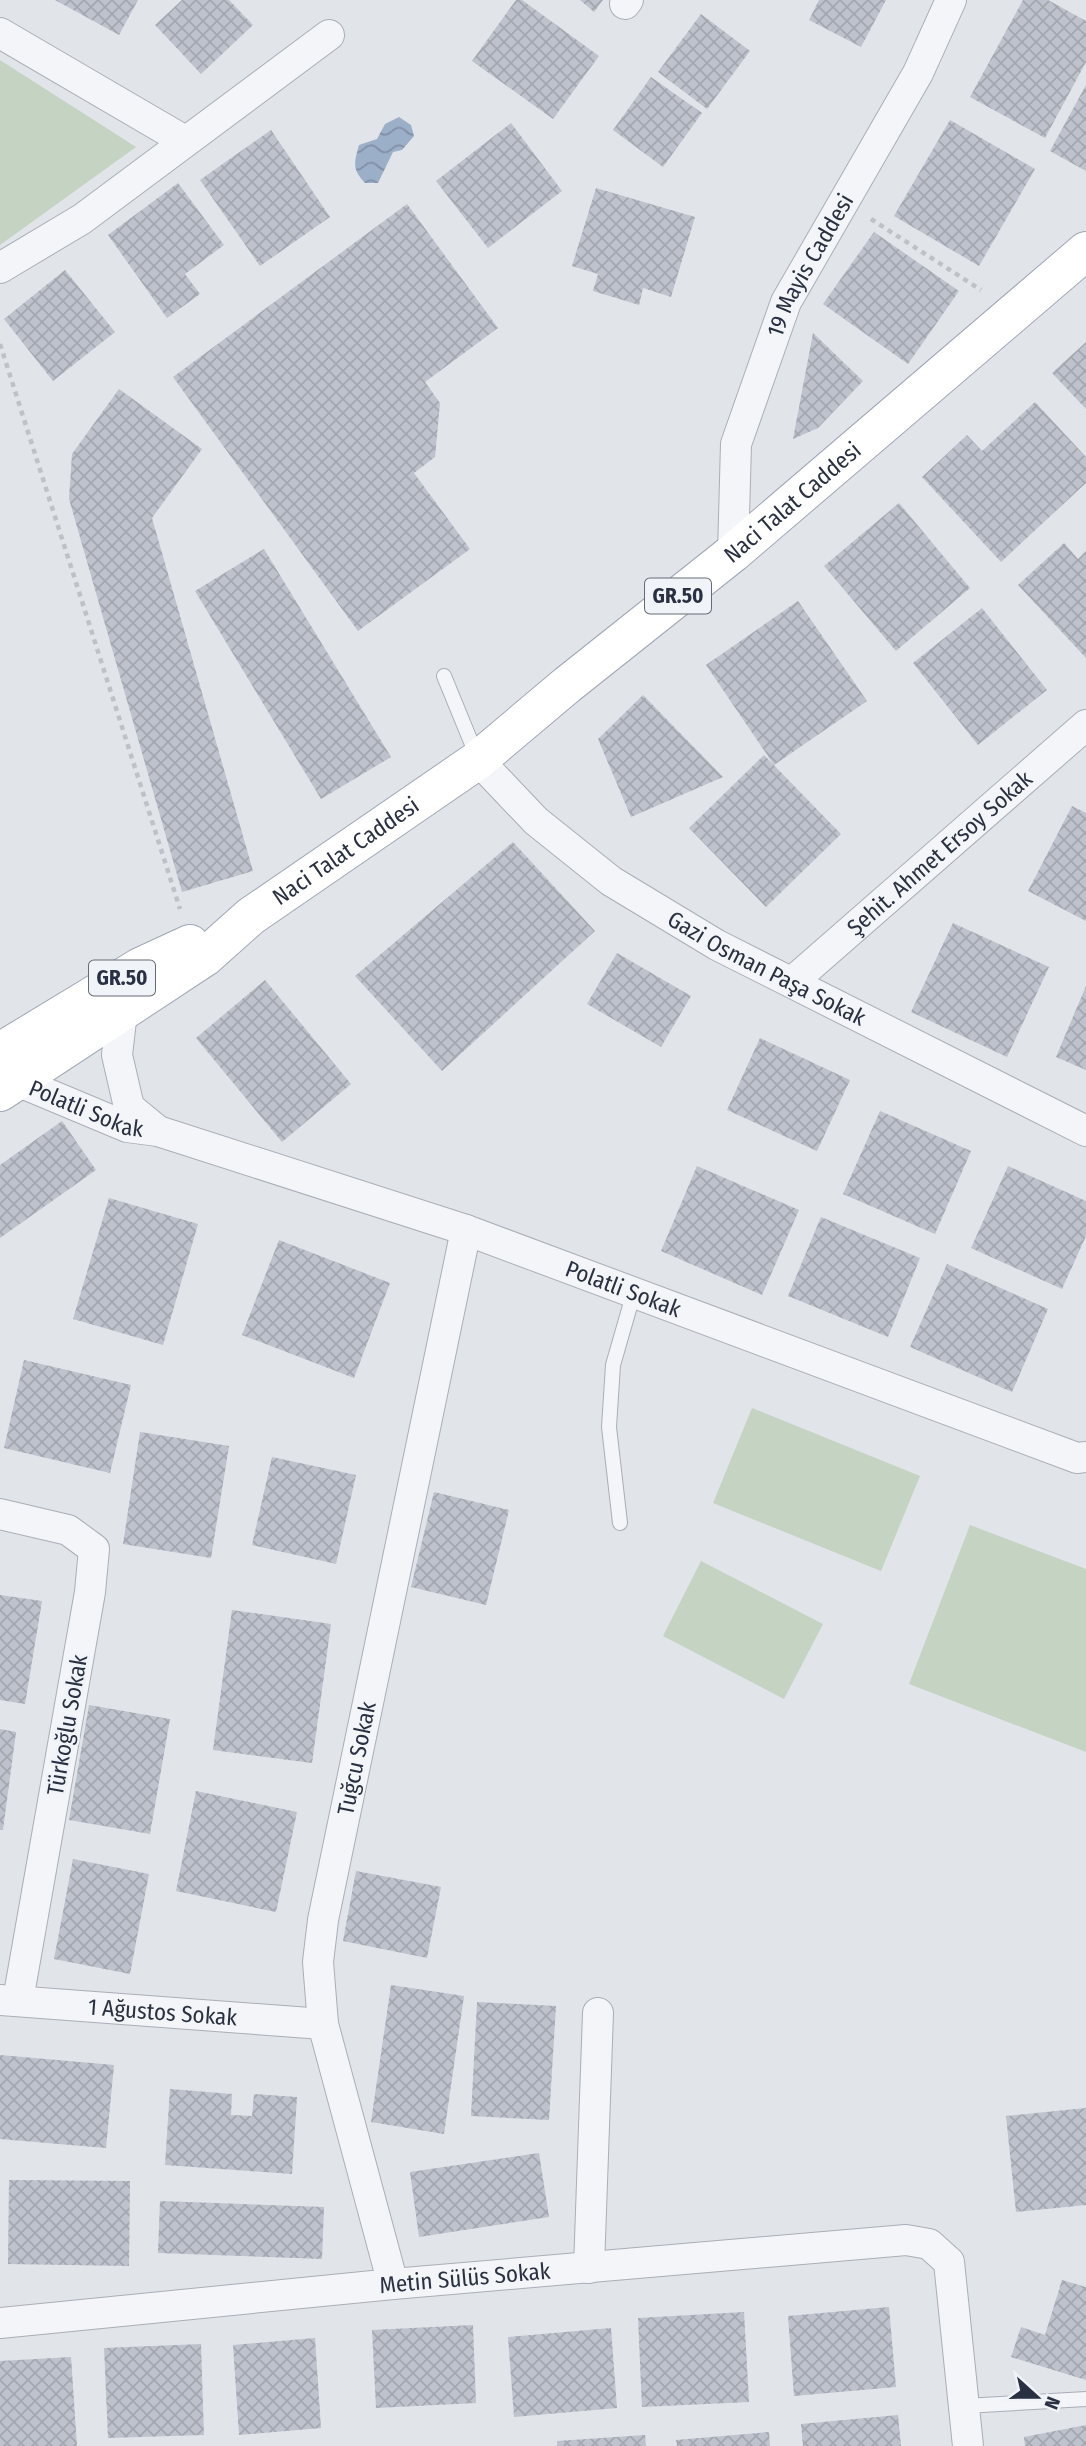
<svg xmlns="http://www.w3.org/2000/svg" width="1086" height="2446" font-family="'Fira Sans Condensed',sans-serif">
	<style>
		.green { fill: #c5d3c2 }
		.water { fill: url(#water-waves) }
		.building { fill: url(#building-cross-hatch) }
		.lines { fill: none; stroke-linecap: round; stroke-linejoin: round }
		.lane-casing { stroke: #aaaeb7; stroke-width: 16 }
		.street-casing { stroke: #aaaeb7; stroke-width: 32 }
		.primary-casing { stroke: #a0a7b5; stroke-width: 40 }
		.path { stroke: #bec2c8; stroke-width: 4.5; stroke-dasharray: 5 5; stroke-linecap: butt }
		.lane { stroke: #f3f5f8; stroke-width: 14 }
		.street { stroke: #f3f5f8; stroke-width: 30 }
		.primary { stroke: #fff; stroke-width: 38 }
		.labels { text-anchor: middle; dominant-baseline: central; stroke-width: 5; stroke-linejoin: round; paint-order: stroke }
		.shield { fill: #f0f3f7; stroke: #656a78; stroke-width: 2 }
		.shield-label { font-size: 21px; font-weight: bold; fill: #293041 }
		.street-label { font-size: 23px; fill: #293041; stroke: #f0f3f7 }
	</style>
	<defs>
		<pattern id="water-waves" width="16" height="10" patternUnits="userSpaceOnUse" patternTransform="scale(1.75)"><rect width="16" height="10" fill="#9cafc9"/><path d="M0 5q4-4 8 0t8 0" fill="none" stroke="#7f8fa5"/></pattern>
		<pattern id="building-cross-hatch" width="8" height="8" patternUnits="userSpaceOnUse" patternTransform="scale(1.75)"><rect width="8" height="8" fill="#bec2cc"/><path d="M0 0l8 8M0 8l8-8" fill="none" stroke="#a3a7b0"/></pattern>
	</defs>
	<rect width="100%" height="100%" fill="#e1e4e9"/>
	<g class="green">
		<path d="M0,60l136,87 -136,98z"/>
		<path d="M752,1408l168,68 -39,95 -168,-68z"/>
		<path d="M970,1525l116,44v183l-177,-68z"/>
		<path d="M701,1561l122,63 -39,75 -121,-63z"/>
	</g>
	<path class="water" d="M399,117l12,8 3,11 -12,14 -9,2 -15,31h-13c-13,-14 -11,-20 -6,-38l18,-6 8,-15z"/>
	<g class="building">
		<path d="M55,0h83l-19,35z"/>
		<path d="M182,0h47l24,25 -52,49 -46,-49z"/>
		<path d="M516,0h6l77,56 -46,63 -81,-58z"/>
		<path d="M580,0h23l-9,12z"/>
		<path d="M819,0h67l-25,47 -52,-27z"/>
		<path d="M1023,0h25l38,21v41l-41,76 -75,-41z"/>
		<path d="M701,14l49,37 -43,58 -49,-37z"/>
		<path d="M651,77l51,36 -39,54 -50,-37z"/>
		<path d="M1086,85v86l-36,-20z"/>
		<path d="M950,120l85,49 -56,97 -85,-50z"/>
		<path d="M511,123l51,68 -74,57 -52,-67z"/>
		<path d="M271,130l59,87 -70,49 -60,-86z"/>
		<path d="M178,183l46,62 -39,29 15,20 -33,24 -59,-83z"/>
		<path d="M596,188l99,29 -24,80 -28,-9 -4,17 -46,-14 5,-17 -26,-8z"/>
		<path d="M407,204l91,124 -73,54 15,21 -5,54 -21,16 56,76 -112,82 -185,-254z"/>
		<path d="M874,232l85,59 -51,73 -85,-60z"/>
		<path d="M65,270l50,62 -62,49 -49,-62z"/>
		<path d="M813,333l50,48 -45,47 -25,11z"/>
		<path d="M1086,342v67l-34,-36z"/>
		<path d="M119,389l83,60 -50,69 101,353 -71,21 -113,-393 3,-45z"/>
		<path d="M1035,402l51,55v26l-85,79 -79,-85 45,-42 15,16z"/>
		<path d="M899,503l71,85 -74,63 -72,-85z"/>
		<path d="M1064,543l14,16 8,-8v107l-68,-73z"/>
		<path d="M264,549l127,208 -70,42 -126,-208z"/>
		<path d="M798,601l69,100 -93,64 -68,-100z"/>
		<path d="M982,608l65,82 -69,55 -65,-82z"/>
		<path d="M643,695l80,82 -92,40 -33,-78z"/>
		<path d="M764,755l77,79 -75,73 -77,-79z"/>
		<path d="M1072,806l14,7v108l-58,-30z"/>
		<path d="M513,842l82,89 -153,140 -87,-95z"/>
		<path d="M953,923l96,44 -42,90 -96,-45z"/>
		<path d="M617,953l74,43 -30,51 -74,-43z"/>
		<path d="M265,980l86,104 -69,58 -86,-104z"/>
		<path d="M1086,986v84l-30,-13z"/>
		<path d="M760,1038l90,42 -33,71 -90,-41z"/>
		<path d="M880,1111l91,40 -36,83 -92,-40z"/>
		<path d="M62,1121l34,49 -96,68v-73z"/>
		<path d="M697,1166l102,44 -37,85 -101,-44z"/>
		<path d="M1008,1166l78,35v35l-24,53 -91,-41z"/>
		<path d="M109,1198l89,26 -35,121 -90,-26z"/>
		<path d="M821,1217l99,41 -32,79 -100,-41z"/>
		<path d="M279,1240l111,43 -36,95 -112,-43z"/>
		<path d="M947,1264l101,45 -36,83 -102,-45z"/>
		<path d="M24,1360l107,25 -21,88 -106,-25z"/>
		<path d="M140,1432l89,14 -18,112 -88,-14z"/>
		<path d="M272,1457l84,18 -20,89 -84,-19z"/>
		<path d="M434,1492l75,18 -23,95 -75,-18z"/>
		<path d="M0,1595l42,6 -17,103 -25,-4z"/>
		<path d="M232,1610l99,14 -19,139 -99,-13z"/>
		<path d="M89,1705l81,14 -20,115 -81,-14z"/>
		<path d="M0,1729l16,3 -13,98h-3z"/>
		<path d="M196,1791l101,21 -21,100 -100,-21z"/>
		<path d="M73,1859l76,15 -19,100 -76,-15z"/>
		<path d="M356,1871l85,16 -14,71 -84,-17z"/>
		<path d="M391,1985l73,11 -20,138 -73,-12z"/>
		<path d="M477,2002l79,4 -7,114 -78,-4z"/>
		<path d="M0,2055l114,10 -8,83 -106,-9z"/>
		<path d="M170,2089l62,5 -1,21 21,1 2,-22 43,3 -5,77 -127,-9z"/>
		<path d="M1086,2108v97l-70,7 -10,-96z"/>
		<path d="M539,2153l10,64 -130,20 -9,-65z"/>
		<path d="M9,2180l121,1 -1,85 -121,-2z"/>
		<path d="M160,2201l164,6 -2,52 -164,-6z"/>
		<path d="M1062,2280l24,7v93l-75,-23 10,-30 24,8z"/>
		<path d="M889,2307l7,80 -102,9 -6,-80z"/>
		<path d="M744,2312l5,90 -107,5 -4,-89z"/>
		<path d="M473,2325l3,78 -100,5 -4,-78z"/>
		<path d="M611,2328l6,80 -103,9 -6,-80z"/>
		<path d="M315,2338l6,90 -82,7 -6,-90z"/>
		<path d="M201,2344l3,91 -96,3 -4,-90z"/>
		<path d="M71,2357l6,89h-77v-85z"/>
		<path d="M898,2415l3,31h-98l-2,-22z"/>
		<path d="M1086,2425v21h-61l-1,-9z"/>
		<path d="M769,2432l1,14h-93l-1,-6z"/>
		<path d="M645,2435l1,11h-89v-5z"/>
	</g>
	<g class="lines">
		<defs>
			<g id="lane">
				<path d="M444,676l34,83"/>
				<path d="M620,1523l-11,-96 4,-62 21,-73"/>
				<path d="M964,2406l122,-7"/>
			</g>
			<g id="street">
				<path d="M625,4l3,-4"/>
				<path d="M0,33l185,108"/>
				<path d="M0,268l82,-49 247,-184"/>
				<path id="s1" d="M733,553l3,-109 50,-142 132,-229 33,-73"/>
				<path id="s2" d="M478,760l58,61 75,60 106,64 369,186"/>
				<path id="s3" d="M792,982l294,-257"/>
				<path d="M122,1012l-5,43 12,52 29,24"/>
				<path id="s4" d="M17,1081l110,46 31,4 308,99 611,228 9,-1"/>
				<path d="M0,1514l68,16 26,19 -4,43 -72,408"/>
				<path id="s5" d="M0,2000l323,24"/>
				<path d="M589,2268l9,-255"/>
				<path id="s6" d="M393,2284l-70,-260 -5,-62 5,-42 143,-690"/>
				<path id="s7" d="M0,2323l393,-39 513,-44 23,4 20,18 19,184"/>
			</g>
			<g id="primary">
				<path d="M0,1052l140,-85 50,-23"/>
				<path id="s8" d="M0,1092l205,-135 46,-41 227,-156 89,-75 166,-132 353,-302"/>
			</g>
		</defs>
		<use href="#lane" class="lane-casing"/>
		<use href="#street" class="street-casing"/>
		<use href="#primary" class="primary-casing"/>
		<g class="path">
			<path d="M871,219l110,71"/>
			<path d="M0,344l180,565"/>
		</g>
		<use href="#lane" class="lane"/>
		<use href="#street" class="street"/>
		<use href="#primary" class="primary"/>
	</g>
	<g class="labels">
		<g class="shield">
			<rect x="645" y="578.5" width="66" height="35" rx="5"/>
			<rect x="89" y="960.5" width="66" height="35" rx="5"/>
		</g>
		<g class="shield-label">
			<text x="678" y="596">GR.50</text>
			<text x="122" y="978">GR.50</text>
		</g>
		<g class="street-label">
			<text stroke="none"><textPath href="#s1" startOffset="303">19 Mayis Caddesi</textPath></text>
			<text stroke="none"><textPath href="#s8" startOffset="989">Naci Talat Caddesi</textPath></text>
			<text stroke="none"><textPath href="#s8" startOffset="422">Naci Talat Caddesi</textPath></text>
			<text stroke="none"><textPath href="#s3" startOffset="196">Şehit. Ahmet Ersoy Sokak</textPath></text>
			<text stroke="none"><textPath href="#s2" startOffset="359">Gazi Osman Paşa Sokak</textPath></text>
			<text stroke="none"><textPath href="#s4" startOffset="75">Polatli Sokak</textPath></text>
			<text stroke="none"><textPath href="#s4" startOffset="642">Polatli Sokak</textPath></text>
			<text transform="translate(67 1725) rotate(-80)">Türkoğlu Sokak</text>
			<text stroke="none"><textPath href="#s6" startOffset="539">Tuğcu Sokak</textPath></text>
			<text stroke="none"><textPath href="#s5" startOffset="163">1 Ağustos Sokak</textPath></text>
			<text stroke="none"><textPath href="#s7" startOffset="467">Metin Sülüs Sokak</textPath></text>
		</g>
	</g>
	<g transform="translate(1037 2397) rotate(111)" stroke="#f0f3f7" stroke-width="5" paint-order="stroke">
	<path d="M0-5L12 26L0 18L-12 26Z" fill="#293041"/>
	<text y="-10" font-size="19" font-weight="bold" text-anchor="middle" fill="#293041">N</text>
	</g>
</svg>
